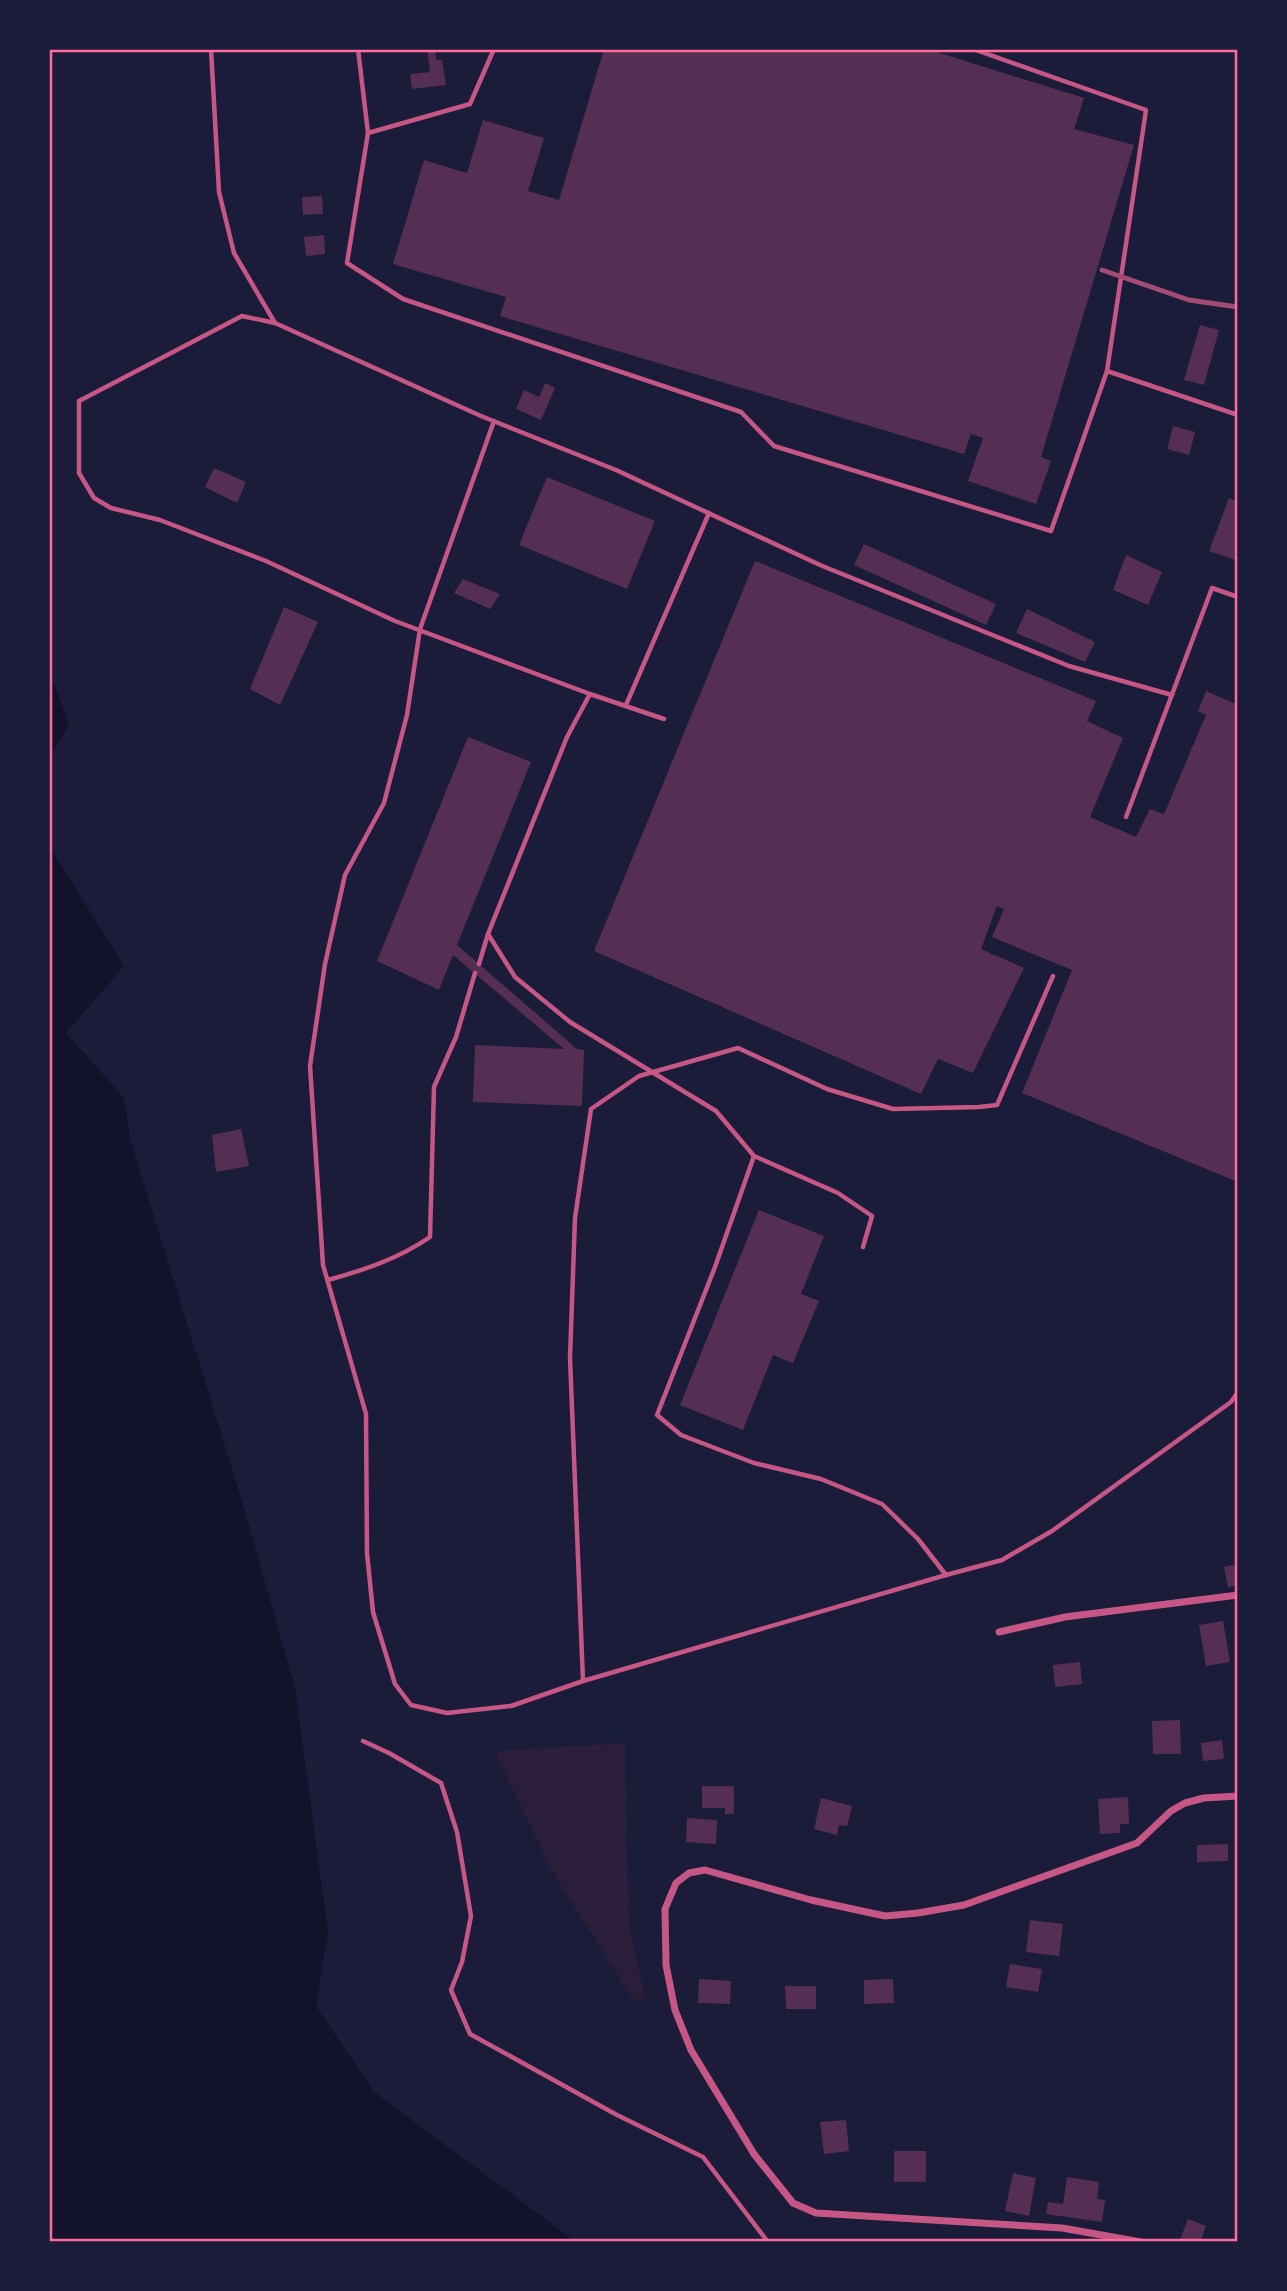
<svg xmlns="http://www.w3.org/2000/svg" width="1287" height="2291" font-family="'Open Sans',sans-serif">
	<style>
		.green { fill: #2a1e3b }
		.water { fill: #12122b }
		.building { fill: #542f53 }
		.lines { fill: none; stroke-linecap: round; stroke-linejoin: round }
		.service { stroke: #c65784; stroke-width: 4.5 }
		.minor { stroke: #c65784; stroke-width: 7 }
		.rail { stroke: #a44b75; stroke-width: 5 }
		.neatline { fill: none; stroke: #ff6b9d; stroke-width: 2.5 }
	</style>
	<rect width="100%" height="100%" fill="#1b1b3a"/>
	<path class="green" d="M625,1743l4,183 16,71 -11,4 -83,-131 -56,-119z"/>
	<g class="water">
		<path d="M49,670l20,54 -20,34z"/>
		<path d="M49,846l75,120 -58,67 58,65 6,41 114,369 51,181 33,243 -12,74 58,86 202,150h-527z"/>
	</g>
	<g class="building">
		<path d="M427,49h8l1,11h6l4,25 -34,4 -2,-15 20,-2z"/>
		<path d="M604,49h323l157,49 -10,31 60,16 -93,312 10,4 -15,43 -68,-23 15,-43 -12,-4 -7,20 -464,-138 6,-19 -113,-33 31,-104 43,13 16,-53 61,18 -16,53 31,9z"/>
		<path d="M322,196l1,18 -20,1 -1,-18z"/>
		<path d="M324,235l1,19 -19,2 -2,-19z"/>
		<path d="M1200,325l19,5 -15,55 -20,-5z"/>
		<path d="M545,383l10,5 -14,32 -25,-11 8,-19 15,7z"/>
		<path d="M1173,426l22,6 -6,23 -22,-6z"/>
		<path d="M214,468l32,14 -9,21 -32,-16z"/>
		<path d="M547,477l108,44 -28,68 -108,-44z"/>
		<path d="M1229,498l9,4v59l-29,-10z"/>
		<path d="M864,544l132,60 -10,21 -132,-60z"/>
		<path d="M1126,555l36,17 -14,33 -35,-15z"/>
		<path d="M755,561l341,140 -9,20 36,17 -33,79 46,20 14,-28 14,5 42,-99 -8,-4 8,-20 32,14v477l-216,-89 50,-123 -80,-33 12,-28 -7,-3 -16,43 43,19 -51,105 -35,-14 -17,35 -327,-143z"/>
		<path d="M463,579l37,15 -10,15 -36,-16z"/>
		<path d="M284,607l34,15 -38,83 -30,-16z"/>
		<path d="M1027,609l68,33 -10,20 -69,-29z"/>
		<path d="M468,737l63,25 -74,183 120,104 7,1 -2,56 -109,-4 2,-57 89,4 -111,-94 -14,35 -62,-29z"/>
		<path d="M241,1129l8,37 -33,6 -4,-37z"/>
		<path d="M759,1210l65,26 -23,58 18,7 -26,62 -20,-8 -30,75 -63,-25z"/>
		<path d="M1238,1564v21l-10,2 -4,-20z"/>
		<path d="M1223,1621l7,41 -24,4 -7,-41z"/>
		<path d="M1080,1662l2,22 -27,3 -2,-22z"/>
		<path d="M1180,1720l1,34h-28l-1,-33z"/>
		<path d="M1222,1740l2,19 -21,2 -2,-18z"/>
		<path d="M702,1786h32v28h-9v-6h-23z"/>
		<path d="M1128,1797l1,27h-9v9l-20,1 -2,-35z"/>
		<path d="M821,1798l31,8 -5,20 -8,-1 -2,10 -23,-6z"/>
		<path d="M687,1818l30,2 -1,24 -30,-2z"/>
		<path d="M1228,1844v17l-31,1v-17z"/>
		<path d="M1030,1920l33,4 -4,32 -33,-4z"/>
		<path d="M1010,1964l32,5 -4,23 -32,-5z"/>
		<path d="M699,1979l32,2 -1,23 -32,-1z"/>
		<path d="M893,1979l1,24 -30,1v-24z"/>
		<path d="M785,1986h31v23h-30z"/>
		<path d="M846,2120l3,31 -25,3 -4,-32z"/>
		<rect x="894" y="2151" width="32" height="31"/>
		<path d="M1013,2173l23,5 -7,38 -24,-5z"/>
		<path d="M1067,2177l32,5 -2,17 8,1 -3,22 -56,-8 2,-12 15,2z"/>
		<path d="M1188,2219l18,7 -6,16h-21z"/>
	</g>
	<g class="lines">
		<g class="service">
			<path d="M211,49l8,143 15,61 41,70"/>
			<path d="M358,49l10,84 -21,130 56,36 338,113 33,34 277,85 56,-160"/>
			<path d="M973,49l173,61 -39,261 131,44"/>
			<path d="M368,133l102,-29 24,-55"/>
			<path d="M494,421l-74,208 -13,86 -23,88 -39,72 -20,89 -15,102 13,199 43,149 1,139 6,59 22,72 16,21 36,8 64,-7 72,-25 363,-106 56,-15 50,-29 179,-129 7,-10"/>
			<path d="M626,705l83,-192"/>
			<path d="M664,719l-74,-25 -195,-73 -129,-60 -106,-41 -49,-12 -17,-10 -15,-25v-72l163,-85 33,7 206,93 135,54 204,95 249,101 103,29"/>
			<path d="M1126,817l86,-229 26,9"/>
			<path d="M488,934l27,43 55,45 146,89 38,45 84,37 34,23 -9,31"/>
			<path d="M479,964l9,-30 79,-197 23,-43"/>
			<path d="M754,1156l-39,111 -58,148 24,20 73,28 67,16 61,25 36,35 28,36"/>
			<path d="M328,1280c36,-10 70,-21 102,-43l4,-150 22,-50 19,-64"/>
			<path d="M583,1681l-13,-323 5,-140 16,-109 48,-33 99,-28 89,41 66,20 86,-2 18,-2 56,-129"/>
			<path d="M363,1741l26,12 52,30 16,49 14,84 -9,46 -11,28 19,44 147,81 86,42 65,85"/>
		</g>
		<g class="minor">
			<path d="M999,1632l66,-15 173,-22"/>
			<path d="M1141,2242l-79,-14 -246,-15 -23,-10 -39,-49 -63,-104 -16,-40 -9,-45 -1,-56 11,-26 13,-10 16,-3 106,30 74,16 33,-3 46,-8 173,-62 34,-32 14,-8 19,-5 34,-2"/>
		</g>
		<path class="rail" d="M1102,270l87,30 49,7"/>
	</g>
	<rect width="1287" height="2291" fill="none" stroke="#1b1b3a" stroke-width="102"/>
	<rect x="51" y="51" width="1185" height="2189" class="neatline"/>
</svg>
